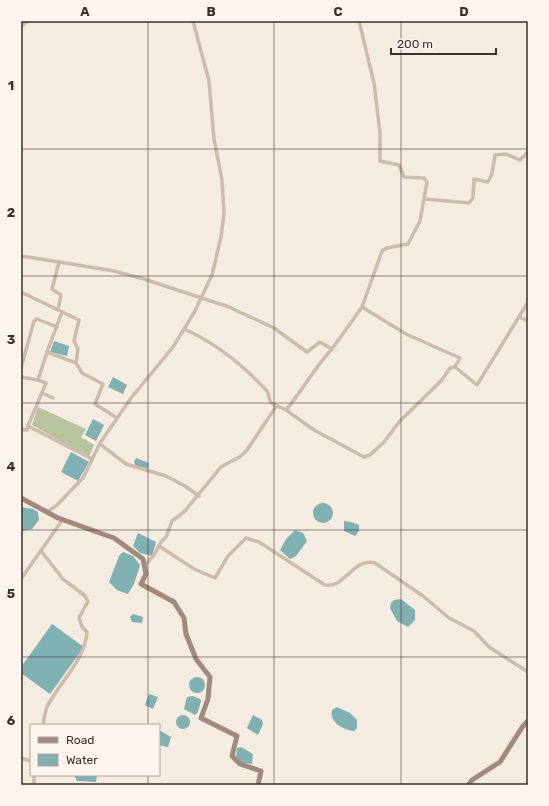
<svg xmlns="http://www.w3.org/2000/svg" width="549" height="806" font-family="Rubik,sans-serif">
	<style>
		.green { fill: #b8c4a0 }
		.water { fill: #7fb0b2 }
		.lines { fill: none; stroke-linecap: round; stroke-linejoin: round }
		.street { stroke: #cdbbac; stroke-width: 3.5 }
		.secondary { stroke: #a18a7d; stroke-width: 5 }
		.grid { fill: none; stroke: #3b302b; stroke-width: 1; stroke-opacity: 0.55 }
		.neatline { fill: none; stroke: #3b302b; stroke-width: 1.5 }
		.grid-label { font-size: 13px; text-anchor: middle; font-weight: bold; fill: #3b302b }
	</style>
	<rect width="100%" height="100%" fill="#f4ebe1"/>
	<path class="green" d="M38,407l48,22 -5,8 13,8 -5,12 -57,-32z"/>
	<g class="water">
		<path d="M54,341l15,5 -2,10 -17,-4z"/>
		<path d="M113,377l14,8 -4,9 -15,-7z"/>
		<path d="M93,419l11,6 -8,16 -11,-6z"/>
		<path d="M71,452l18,10 -11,19 -17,-9z"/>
		<path d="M136,458l13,5 -1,5 -12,-1 -2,-5z"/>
		<circle cx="323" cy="513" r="10"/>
		<path d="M21,507l12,2 5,3 1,8 -7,9 -11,2z"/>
		<path d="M344,521l7,1 8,3v6l-4,5 -11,-5z"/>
		<path d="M295,530l8,3 4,8 -11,15 -6,3 -10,-9 6,-11z"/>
		<path d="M138,533l18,9 -4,14 -12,-3 -7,-7z"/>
		<path d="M123,552l10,4 7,9 -6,19 -6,10 -11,-4 -8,-8 10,-26z"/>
		<path d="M401,599l14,11v10l-7,7 -11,-6 -7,-13 1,-5 3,-3z"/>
		<path d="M133,614l10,3 -1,6 -10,-1 -2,-5z"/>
		<path d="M52,624l32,23 -34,47 -29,-21v-6z"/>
		<circle cx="197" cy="685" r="8"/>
		<path d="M149,694l9,3 -5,12 -8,-4z"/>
		<path d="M193,696l7,3 1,2 -3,11 -3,3 -11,-6 3,-12z"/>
		<path d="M337,707l13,6 7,7v8l-3,3c-11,-1 -25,-9 -22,-21z"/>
		<circle cx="183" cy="722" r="7"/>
		<path d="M253,715l9,5 1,4 -5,11 -11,-7z"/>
		<path d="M159,730l12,7 -3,10 -9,-2z"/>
		<path d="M241,747l12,7 -1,10 -9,-1 -7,-5 1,-10z"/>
		<path d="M74,775h23l-1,7 -19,-1z"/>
	</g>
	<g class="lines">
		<g class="street">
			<path d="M21,26l7,-5"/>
			<path d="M425,199l44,4 4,-5 1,-19 14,3 4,-8 3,-19 11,-1 14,6 8,-8"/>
			<path d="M21,256l38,6"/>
			<path d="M21,292l37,18"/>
			<path d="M362,307l44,27 54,24 -5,9 22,18 51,-83"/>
			<path d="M62,312l-15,40 29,11"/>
			<path d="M519,317l9,4"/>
			<path d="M184,329c32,14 60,37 83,62 3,4 1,8 4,12l15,7c17,-20 28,-42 46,-61"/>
			<path d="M47,352l-9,28 8,3 -18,43 64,33"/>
			<path d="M21,368l13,-47 3,-2 20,8"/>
			<path d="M21,377l17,3"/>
			<path d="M42,393l11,5"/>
			<path d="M286,410l28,20 50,27 6,-2 14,-13 16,-21 41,-40 9,-13 5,-1"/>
			<path d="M117,418l-22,-14 8,-20 -21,-11 -6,-10 2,-14 -4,-8 5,-21 -21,-10 3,-15 -9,-6 7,-27 55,9 30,8 85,28 45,21 33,24 13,-10 12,7 30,-42 20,-56 5,-3 21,-4 12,-23 7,-39 -3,-4 -20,-1 -5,-12 -19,-4v-28l-6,-50 -15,-62"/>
			<path d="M21,429l6,1 1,-4"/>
			<path d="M100,444l26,20 40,12 19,10 14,10"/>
			<path d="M47,512l10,-7 26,-27 17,-35 31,-45 42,-51 22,-36 17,-36 9,-38 3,-24 -2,-33 -8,-41 -5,-58 -16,-60"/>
			<path d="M159,546l35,23 21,9 13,-22 18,-18 13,4 66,43c20,4 28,-28 50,-22l48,33 26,22 25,13 15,16 39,25"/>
			<path d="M41,551l22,28 21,16 4,6 -9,17 3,9 5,5c-2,29 -28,50 -40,75 -2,5 -3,12 -4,18"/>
			<path d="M144,566l10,-11 7,-13 5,-5 6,-16 12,-9 37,-45 20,-11 6,-6 30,-45"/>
			<path d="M21,579l42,-60"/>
			<path d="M21,758l10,3"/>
			<path d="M34,775v10"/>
		</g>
		<g class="secondary">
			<path d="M21,498l37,20 56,20 29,21 3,15 -5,10 33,18 10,16 2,16 10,25 14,18 -2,22 -7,19 36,18 -5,20 8,8 21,7 -3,14"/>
			<path d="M468,785l4,-5 28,-18 23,-36 5,-5"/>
		</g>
	</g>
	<path class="grid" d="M148,21v704M274,21v764M401,21v764M21,149h507M21,276h507M21,403h507M21,530h507M21,657h507M148,775v10"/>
	<rect width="549" height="806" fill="none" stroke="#fbf5ee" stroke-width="44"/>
	<rect x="30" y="724" width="130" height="52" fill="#fbf5ee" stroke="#aea6a0"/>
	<rect x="38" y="737" width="20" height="6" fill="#a18a7d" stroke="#aea6a0"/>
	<text x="66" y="744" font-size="12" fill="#3b302b">Road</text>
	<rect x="38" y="754" width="20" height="12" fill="#7fb0b2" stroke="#aea6a0"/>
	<text x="66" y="764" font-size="12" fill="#3b302b">Water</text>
	<path d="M391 48v6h105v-6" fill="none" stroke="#3b302b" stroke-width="2"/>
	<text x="397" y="48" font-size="12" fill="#3b302b" stroke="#fbf5ee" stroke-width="3" paint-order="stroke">200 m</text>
	<rect x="22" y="22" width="505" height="762" class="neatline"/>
	<g class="grid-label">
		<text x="85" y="16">A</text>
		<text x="211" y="16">B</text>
		<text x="338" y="16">C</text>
		<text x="464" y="16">D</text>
		<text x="11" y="90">1</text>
		<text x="11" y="217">2</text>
		<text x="11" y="344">3</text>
		<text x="11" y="471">4</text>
		<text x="11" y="598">5</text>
		<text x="11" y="725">6</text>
	</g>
</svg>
